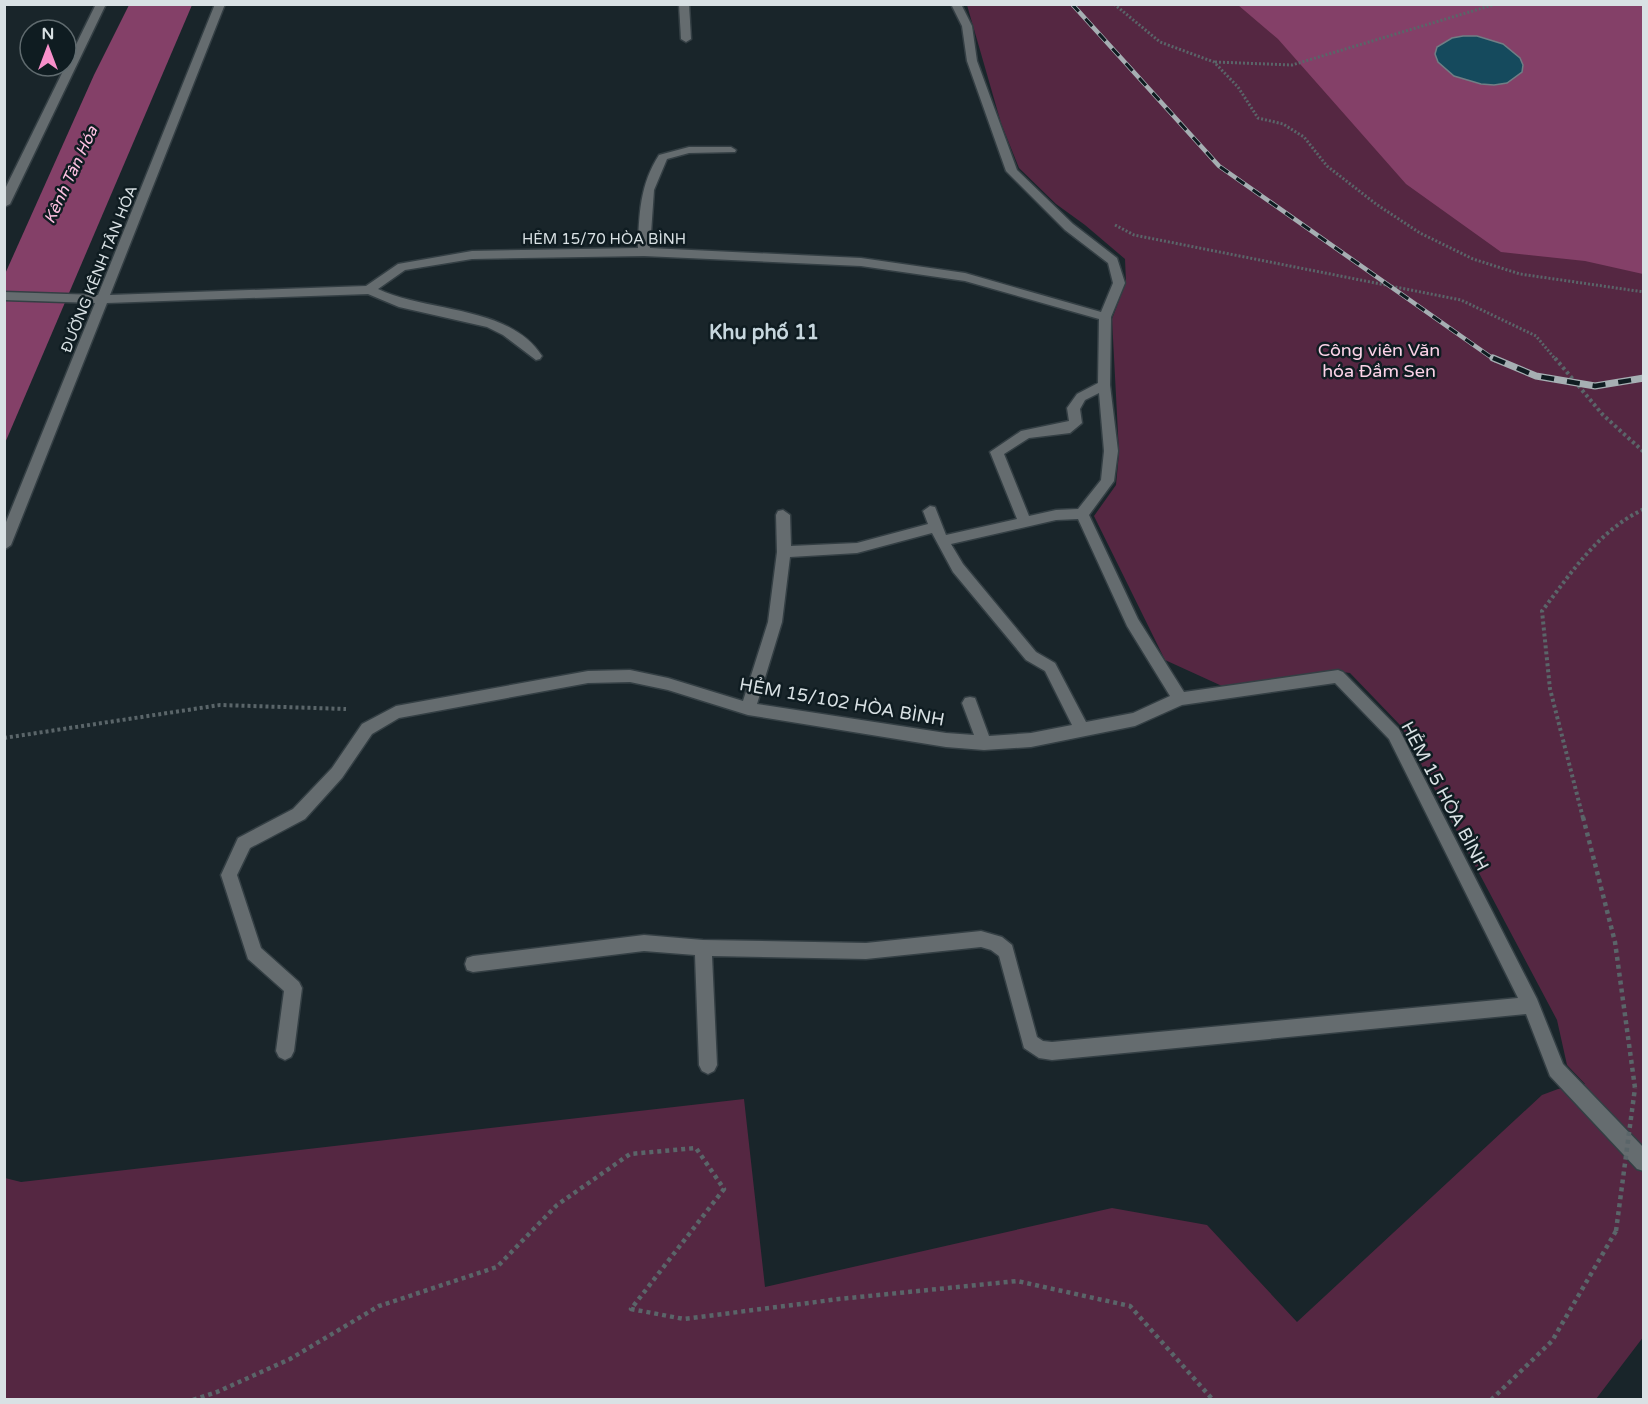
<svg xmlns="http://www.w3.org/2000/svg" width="1648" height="1404" font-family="'Varela Round',sans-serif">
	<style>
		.green { fill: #552742 }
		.water { fill: #844068 }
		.building { fill: #154a5d; stroke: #707e85; stroke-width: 1.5 }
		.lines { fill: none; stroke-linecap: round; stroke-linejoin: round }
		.minor-casing { stroke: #343f44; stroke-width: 3 }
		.path-far2 { stroke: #5a6569; stroke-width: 3; stroke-dasharray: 2 2; stroke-linecap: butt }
		.path-far1 { stroke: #5a6569; stroke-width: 4; stroke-dasharray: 3 3; stroke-linecap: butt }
		.path { stroke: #5a6569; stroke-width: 4.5; stroke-dasharray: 4 4; stroke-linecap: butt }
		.minor { fill: #656c6f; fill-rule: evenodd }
		.rail-far1-casing { stroke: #a6afb3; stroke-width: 4.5 }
		.rail-casing { stroke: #a6afb3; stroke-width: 7 }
		.rail-far1 { stroke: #0f1c21; stroke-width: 3; stroke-dasharray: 10; stroke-linecap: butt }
		.rail { stroke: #0f1c21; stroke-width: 4.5; stroke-dasharray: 13; stroke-linecap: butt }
		.path-bridge { stroke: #5a6569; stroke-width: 4.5; stroke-dasharray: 4 4; stroke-linecap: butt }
		.labels { text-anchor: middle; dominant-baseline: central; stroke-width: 5; stroke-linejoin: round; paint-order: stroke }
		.far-street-label { font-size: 15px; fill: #d9e1e4; stroke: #0f1c21 }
		.far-water-label { font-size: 16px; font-style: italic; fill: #fec1e1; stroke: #0f1c21 }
		.park-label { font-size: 18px; fill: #fbd2e7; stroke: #0f1c21 }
		.street-label { font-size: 18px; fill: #d9e1e4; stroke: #0f1c21 }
		.neighbourhood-label { font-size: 20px; font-weight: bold; fill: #c7d7de; stroke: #0f1c21 }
	</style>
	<rect width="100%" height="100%" fill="#19252a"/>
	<path class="green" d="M967,5h676l1,1331 -48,63 -1591,1v-222l16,4 723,-83 21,188 347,-79 95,17 90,97 245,-227 16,-6 27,-5 -18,-19 -10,-45 -156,-294 -51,-53 -15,-2 -113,15 -57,-26 -71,-144 22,-31 3,-32 -7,-134 14,-37 -1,-23 -40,-34 -29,-21 -37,-36 -18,-45z"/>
	<g class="water">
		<path d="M129,5h63l-187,438v-169l89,-199z"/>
		<path d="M1238,5h405v269l-58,-13 -84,-9 -95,-68 -128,-145z"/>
	</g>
	<path class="building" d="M1463,36h14l26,8 17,14 3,7 -1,7 -15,11 -13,2 -13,-1 -27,-8 -16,-14 -3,-8 2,-7 15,-9z"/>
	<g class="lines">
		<defs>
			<g id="minor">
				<path d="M96,4h10l-96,200 -6,3v-16z"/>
				<path d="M215,4h10l-115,291 256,-9 32,-22 74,-13 166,-3c1,-34 2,-64 21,-93l30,-8h42l5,3 -1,2 -46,1 -22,6 -13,31 -4,58 211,10 104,15 136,39 12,-29 -5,-20 -43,-33 -59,-59 -39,-110 -5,-35 -11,-22h10l11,22 5,35 40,109 56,54 44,34 8,25 -14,34 -1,68 8,66 -4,30 -25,34 49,104 46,73 154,-22 5,2 56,57 138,270 26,65 81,84v23l-7,-2 -87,-93 -24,-62 -474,46 -13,-2 -15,-10 -25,-92 -8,-6 -10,-3 -115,12 -154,-3 5,109 -3,6 -6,3 -6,-3 -3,-6 -4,-110 -51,-4 -171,21 -6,-2 -2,-6 2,-6 6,-2 171,-21 59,5 163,3 115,-12 21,6 10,8 25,92 6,4 9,1 466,-44 -129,-259 -54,-56 -153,22 -47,21 -104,21 -47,3 -38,-3 -198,-32 -80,-25 -38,-8 -42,1 -189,35 -27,16 -30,44 -37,41 -55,29 -13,27 24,73 38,34 3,6 -8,63 -3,6 -6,3 -6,-3 -3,-6 8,-60 -36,-32 -27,-84 17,-37 55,-29 39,-41 30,-44 34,-18 192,-35 42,-1 38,8 75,23 25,-79 9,-70 -1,-37 2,-4 5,-1 7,5 1,31 66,-3 71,-19 -5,-13 7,-5 5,1 11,28 71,-16 -27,-67 31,-21 48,-10 -2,-13 10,-14 21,-11 1,-64 -134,-38 -104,-15 -217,-10 -172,3 -67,11 -27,19c51,24 131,16 164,67l-2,3 -4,1 -33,-25 -16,-8 -88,-20 -31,-13 -261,9 -96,242 -7,5v-23l91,-224 -91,-3v-8l94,3zM1099,393l5,58 -3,29 -23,29 -22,1 -27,6 -25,-62 25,-16 41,-5 12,-10 -2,-14 5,-9zM1078,519l49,107 43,70 -37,17 -47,9 -31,-59 -19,-11 -73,-88 -12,-20 105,-24zM932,533l21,39 73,88 19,11 27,54 -41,8 -42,3 -14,-38 -5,-1 -5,1 -3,5 12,32 -28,-2 -189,-29 25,-82 8,-65 67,-4z"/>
				<path d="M679,4h10l2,35 -5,3 -5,-3z"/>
			</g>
		</defs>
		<use href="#minor" class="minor-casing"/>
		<g class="path-far2">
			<path d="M1114,4l46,38 54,20 24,25 20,31 25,6 21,13 23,29 49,38 44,29 53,26 47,15 124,18"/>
			<path d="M1215,62l77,3 204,-61"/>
			<path d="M1115,225l19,10 327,65 75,36 20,24"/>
		</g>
		<g class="path-far1">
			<path d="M1555,358l48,57 41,37"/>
			<path d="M4,738l216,-33 126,4"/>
			<path d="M1583,818l-33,-129 -8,-78c30,-39 56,-80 102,-102"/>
		</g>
		<g class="path">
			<path d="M1583,817l32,125 20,146"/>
			<path d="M193,1400l24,-8 73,-33 89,-53 118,-39 60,-62 73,-51 66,-6 28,41 -93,120 53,10 155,-20 178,-18 113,25 83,94"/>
			<path d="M1491,1400l61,-59 64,-110"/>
		</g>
		<use href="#minor" class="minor"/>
		<defs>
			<path id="rail-far1" d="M1072,4l147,162 276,194"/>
			<path id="rail" d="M1493,358l43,18 59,10 49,-8"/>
		</defs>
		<use href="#rail-far1" class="rail-far1-casing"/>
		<use href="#rail" class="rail-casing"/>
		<use href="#rail-far1" class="rail-far1"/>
		<use href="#rail" class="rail"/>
		<path class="path-bridge" d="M1616,1231l19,-143"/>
	</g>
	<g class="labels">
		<g class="far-street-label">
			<text x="604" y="239">HẺM 15/70 HÒA BÌNH</text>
			<text transform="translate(99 269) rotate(-68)">ĐƯỜNG KÊNH TÂN HÓA</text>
		</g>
		<g class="far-water-label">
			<text transform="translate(71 175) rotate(-65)">Kênh Tân Hóa</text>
		</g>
		<g class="park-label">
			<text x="1379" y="350">Công viên Văn<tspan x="1379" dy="21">hóa Đầm Sen</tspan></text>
		</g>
		<g class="street-label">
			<text transform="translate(842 702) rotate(10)">HẺM 15/102 HÒA BÌNH</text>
			<text transform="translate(1445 796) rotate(62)">HẺM 15 HÒA BÌNH</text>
		</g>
		<g class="neighbourhood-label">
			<text x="764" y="333">Khu phố 11</text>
		</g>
	</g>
	<rect width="1648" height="1404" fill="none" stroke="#d9e1e4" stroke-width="12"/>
	<g transform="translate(48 48)"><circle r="28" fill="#0f1c21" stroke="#606b6f" stroke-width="1.5"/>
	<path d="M0-4.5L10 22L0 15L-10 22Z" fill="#f890cb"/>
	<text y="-9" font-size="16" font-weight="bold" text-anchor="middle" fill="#d9e1e4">N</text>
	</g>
</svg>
